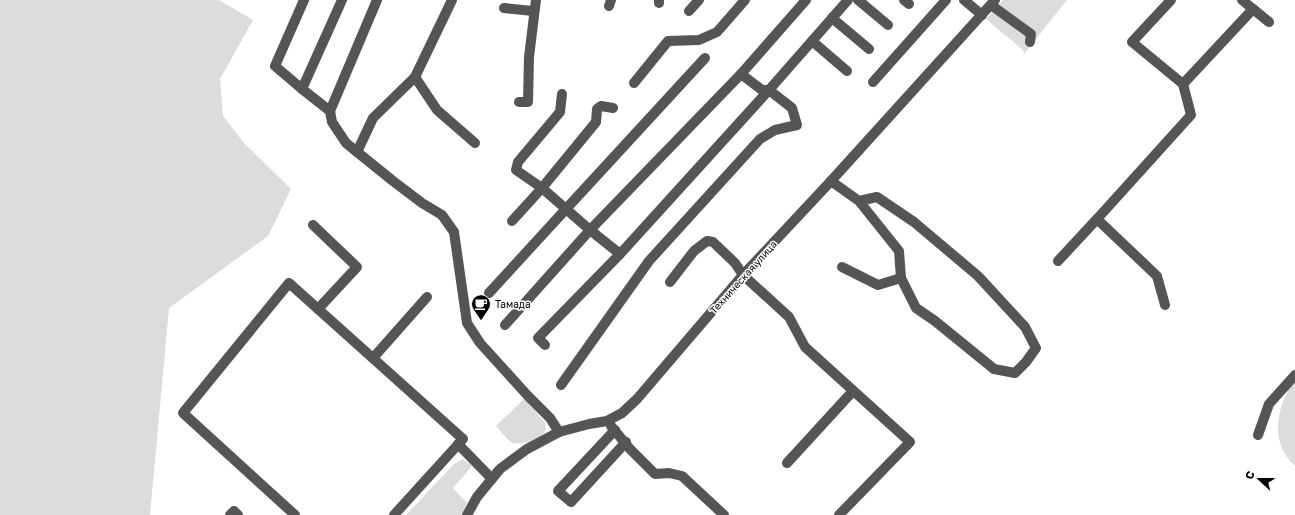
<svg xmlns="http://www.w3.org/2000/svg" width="1295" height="515" font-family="'Golos Text',sans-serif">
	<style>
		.green { fill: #dcdcdc }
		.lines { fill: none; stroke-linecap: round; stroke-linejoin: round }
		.minor { stroke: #555; stroke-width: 10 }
		.labels { text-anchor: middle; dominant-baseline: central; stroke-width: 3; stroke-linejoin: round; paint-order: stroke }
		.street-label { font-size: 10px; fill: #000; stroke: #fff }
		.poi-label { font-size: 10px; fill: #000; stroke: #fff; text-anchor: start }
	</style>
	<rect width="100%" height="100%" fill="#fff"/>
	<g class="green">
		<path d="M0,0h219l34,20 -33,59 3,37 21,27 47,46 -23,47 -99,72 -19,207h-150z"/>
		<path d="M1003,0h64l-43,54 -1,-4 -37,-31z"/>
		<path d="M1295,378v88c-28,-25 -17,-61 0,-88z"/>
		<path d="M525,398l20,25c1,4 1,7 -1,10 -5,6 -25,14 -33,9 -5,-4 -11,-11 -15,-16z"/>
		<path d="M463,459l9,7 -19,22 14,15 -6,12h-55l48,-51z"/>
	</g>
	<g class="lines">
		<g class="minor">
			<path d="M377,0l-47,111 2,11 14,21 47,38 29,22 20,12 12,17 13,91 13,20 48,53 22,22 9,14"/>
			<path d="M659,0v3"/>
			<path d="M858,0l30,25"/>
			<path d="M904,0l5,4"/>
			<path d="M964,0l18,15"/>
			<path d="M1171,0l-39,42 51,42"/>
			<path d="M991,5l40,29 -1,8"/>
			<path d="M609,6l2,-6"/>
			<path d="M504,8l29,3"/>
			<path d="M1253,9l16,13"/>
			<path d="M689,11l10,-11"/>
			<path d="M832,18l37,31"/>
			<path d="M812,41l35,30"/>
			<path d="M705,58l-139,151 24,21 151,-156"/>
			<path d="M415,77l37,-77"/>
			<path d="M873,82l73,-82"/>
			<path d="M634,83l34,-42 31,-1 18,-8 28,-32"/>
			<path d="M302,89l-27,-23 29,-66"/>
			<path d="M769,90h-7l-21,-16 65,-74"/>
			<path d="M519,102h9l1,-45 7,-57"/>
			<path d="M330,111l-28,-22 40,-89"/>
			<path d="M357,152l16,-34 42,-41 22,33 38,33"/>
			<path d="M831,181l28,20 18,-4 37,25 64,54 47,51 11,21 -10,14 -11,11 -21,-4 -59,-48 -19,-13 -15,-30 -2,-27 -40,-50"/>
			<path d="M1097,219l94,-104 -8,-31 70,-75 -11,-9"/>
			<path d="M512,221l30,-33 -26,-18 2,-8 42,-50 2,-18"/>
			<path d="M313,225l44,42 -39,42"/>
			<path d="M620,254l149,-164"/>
			<path d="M1058,261l39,-42 60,57 8,29"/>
			<path d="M842,267l36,18 23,-7"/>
			<path d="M670,282l24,-31 13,-10 6,1 22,21 8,12 46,42 16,30 105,95 -71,73"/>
			<path d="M489,293l77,-84 -24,-21 54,-66 1,-13 4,-3 12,2"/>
			<path d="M505,325l85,-95 30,24 -82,84 7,7"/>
			<path d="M373,358l54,-61"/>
			<path d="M561,385l88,-124 111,-122 15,-9 22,-5 -5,-17 -23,-18 79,-90"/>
			<path d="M611,426l19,23 25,25 14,-1 13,3 42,39"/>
			<path d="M615,430l-57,61 13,11 55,-60"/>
			<path d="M1258,435l11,-31 26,-29"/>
			<path d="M458,444l34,35"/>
			<path d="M787,463l66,-72"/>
			<path d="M230,515l4,-4 4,4"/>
			<path d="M295,515l-112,-102 106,-130 174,156 -69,76"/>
			<path d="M467,515l10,-18 23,-28 27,-20 32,-17 30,-8 18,-3 15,-8 15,-14 106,-124 88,-94 164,-181"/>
		</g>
	</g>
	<defs>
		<symbol id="cafe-pin" viewBox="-11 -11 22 30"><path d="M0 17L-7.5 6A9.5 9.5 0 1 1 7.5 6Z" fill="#000" stroke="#fff"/><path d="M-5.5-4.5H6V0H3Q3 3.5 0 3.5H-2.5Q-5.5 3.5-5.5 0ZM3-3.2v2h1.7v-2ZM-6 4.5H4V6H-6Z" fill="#fff"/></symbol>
	</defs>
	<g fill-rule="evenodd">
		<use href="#cafe-pin" x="470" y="293" width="22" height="30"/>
	</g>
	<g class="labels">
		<g class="street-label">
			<text transform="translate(743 277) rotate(-48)">Техническая улица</text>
		</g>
		<g class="poi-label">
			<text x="495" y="304">Тамада</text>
		</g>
	</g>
	<g transform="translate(1259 479) rotate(292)" stroke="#ffffff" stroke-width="3" paint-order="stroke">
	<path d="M0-3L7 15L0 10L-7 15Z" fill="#000000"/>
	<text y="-6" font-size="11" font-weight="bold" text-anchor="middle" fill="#000000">С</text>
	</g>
</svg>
